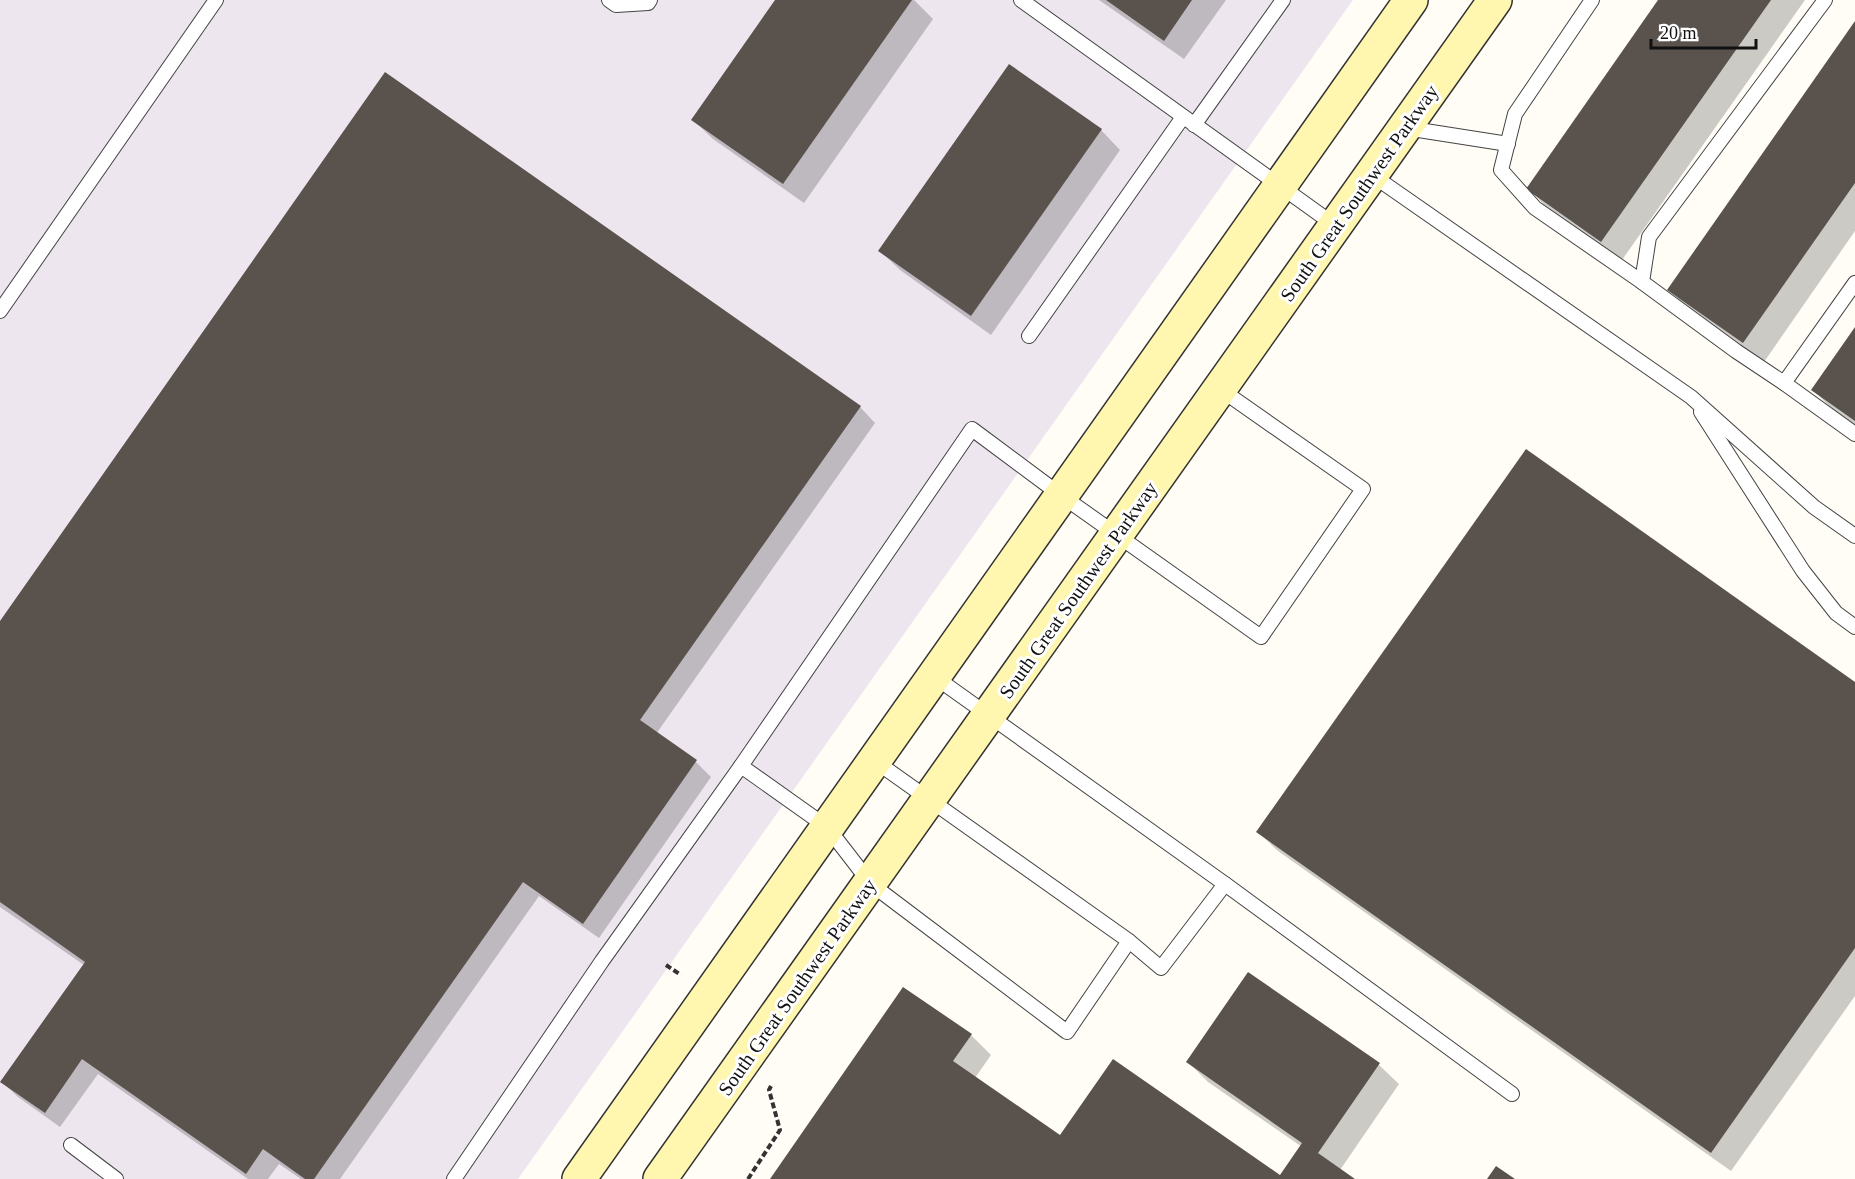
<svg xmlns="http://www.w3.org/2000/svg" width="1855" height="1179" font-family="'Times New Roman',serif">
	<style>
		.industrial { fill: #eee6ef }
		.shadow { fill: #0003 }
		.building { fill: #5a524d }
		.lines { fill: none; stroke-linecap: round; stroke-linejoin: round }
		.lane-casing { stroke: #444; stroke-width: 16 }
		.secondary-casing { stroke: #333; stroke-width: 36 }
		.path { stroke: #333; stroke-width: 4; stroke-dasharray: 6 3; stroke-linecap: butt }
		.lane { stroke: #fff; stroke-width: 14 }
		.secondary { stroke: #fff6b0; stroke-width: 33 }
		.labels { text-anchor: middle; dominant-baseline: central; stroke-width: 6; stroke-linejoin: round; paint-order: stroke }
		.street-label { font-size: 20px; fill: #111; stroke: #fff }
	</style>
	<rect width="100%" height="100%" fill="#fffdf5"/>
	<path class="industrial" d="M0,0h1353l-835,1179h-518z"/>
	<g class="shadow">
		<path d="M777,0h137l19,19 -129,184 -91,-64 -20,-19z"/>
		<path d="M1099,0h127l-42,59z"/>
		<path d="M1660,0h145l-183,260 -75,-52 -19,-20z"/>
		<path d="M1855,24v207l-91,131 -75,-53 -20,-19z"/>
		<path d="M1101,130l19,20 -129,185 -91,-65 -20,-19z"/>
		<path d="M1855,330v95l-22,-15 -20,-20z"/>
		<path d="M860,407l15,16 -219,311 40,28 15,15 -112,161 -60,-42 -199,283h-39l-22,-15 -11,15h-20l-150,-105 -38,53 -42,-30 -16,-15 82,-117 -84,-58v-284z"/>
		<path d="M1855,683v313l-124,175 -453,-320 -20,-19z"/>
		<path d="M1249,974l130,91 20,19 -59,86 13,9h-581l132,-190 67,46 20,20 -16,23 85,59 221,40 21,-30 -94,-65 -20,-20z"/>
	</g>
	<g class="building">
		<path d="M775,0h137l-129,184 -92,-64z"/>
		<path d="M1106,0h86l-28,41z"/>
		<path d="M1658,0h113l-170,242 -75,-53z"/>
		<path d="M1855,21v162l-112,160 -76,-53z"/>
		<path d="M1009,64l93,65 -131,187 -93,-65z"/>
		<path d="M385,72l476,334 -221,314 57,40 -114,164 -60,-42 -209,297h-9l-42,-30 -17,25 -164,-115 -37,54 -45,-31 85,-120 -85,-60v-281z"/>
		<path d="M1855,327v94l-44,-31z"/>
		<path d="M1526,449l329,233v266l-144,205 -455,-321z"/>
		<path d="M1248,972l132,91 -62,90 37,26h-585l133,-192 69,47 -19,27 107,74 53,-76 167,116 22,-32 -116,-81z"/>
		<path d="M1496,1166l19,13h-28z"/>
	</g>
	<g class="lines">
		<defs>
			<g id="lane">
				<path d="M609,0l7,5 32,-2 2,-3"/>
				<path d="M1021,0l315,226"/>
				<path d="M1592,0l-77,114 -14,56 34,38 107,74"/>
				<path d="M1825,0l-176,237 -7,45 94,69 48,32 71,-100"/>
				<path d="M1194,125l89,-125"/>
				<path d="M1406,128l102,16"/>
				<path d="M1372,175l319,222 123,110 41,29"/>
				<path d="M0,311l216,-311"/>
				<path d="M1029,336l154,-219"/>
				<path d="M1784,383l71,51"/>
				<path d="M1701,412l102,159 33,42 19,14"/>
				<path d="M935,677l290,207 -64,84 -32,-27"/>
				<path d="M875,761l254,180 -62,91 -196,-148 -44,-57 -86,-61 231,-337 90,67 199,141 102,-148 -143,-100"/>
				<path d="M1225,884l287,210"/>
				<path d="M71,1145l45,34"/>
				<path d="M454,1179l148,-218 139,-195"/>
			</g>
			<g id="secondary">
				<path d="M579,1179l832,-1179"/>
				<path d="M660,1179l835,-1179"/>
			</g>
		</defs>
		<use href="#lane" class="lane-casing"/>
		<use href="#secondary" class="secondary-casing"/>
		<g class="path">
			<path d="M666,965l15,10"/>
			<path d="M748,1179l32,-49 -11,-40 2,-4"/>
		</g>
		<use href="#lane" class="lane"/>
		<use href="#secondary" class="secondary"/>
	</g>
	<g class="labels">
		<g class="street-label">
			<text transform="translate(1359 193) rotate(-55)">South Great Southwest Parkway</text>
			<text transform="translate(1078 590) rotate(-55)">South Great Southwest Parkway</text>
			<text transform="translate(797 987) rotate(-55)">South Great Southwest Parkway</text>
		</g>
	</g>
	<path d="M1651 39v9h105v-9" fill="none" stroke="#111111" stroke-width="3"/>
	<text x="1660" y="39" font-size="18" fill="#111111" stroke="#ffffff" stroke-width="4.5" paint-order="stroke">20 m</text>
</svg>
